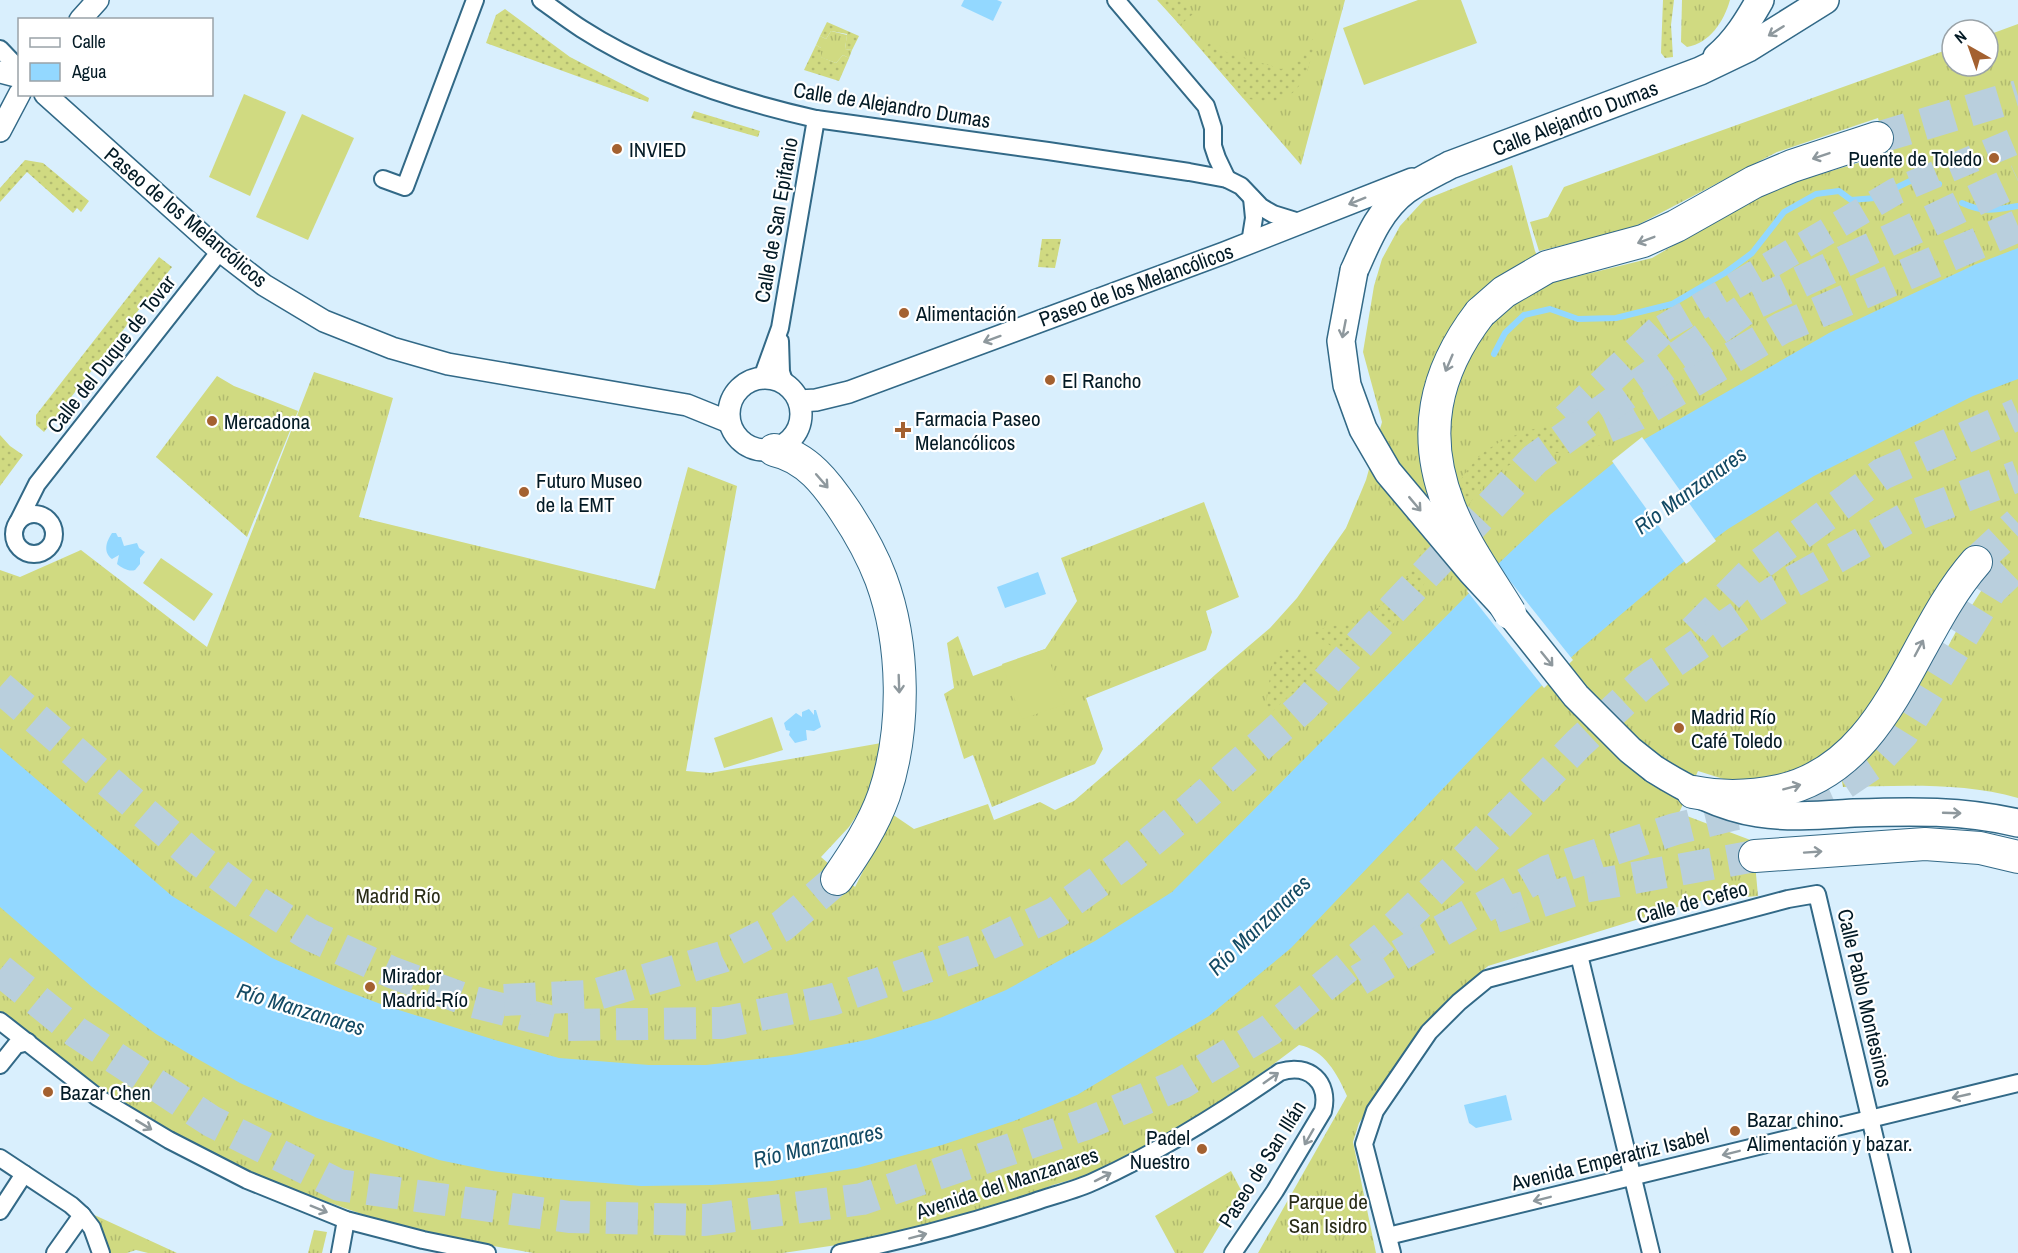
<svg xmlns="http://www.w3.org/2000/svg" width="2018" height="1253" font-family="'Archivo Narrow',sans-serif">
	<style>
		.grass { fill: url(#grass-tufts) }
		.garden { fill: url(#garden-dots) }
		.pitch { fill: #d0da81 }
		.water { fill: #93d8ff }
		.pier { fill: #d9effd }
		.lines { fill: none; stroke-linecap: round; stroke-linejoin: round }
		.stream { stroke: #93d8ff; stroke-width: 6 }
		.primary-tunnel { stroke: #b9cfdd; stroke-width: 27; stroke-dasharray: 27 14; stroke-linecap: butt }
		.motorway-tunnel { stroke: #b9cfdd; stroke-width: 32; stroke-dasharray: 32 16; stroke-linecap: butt }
		.minor-casing { stroke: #326987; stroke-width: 20 }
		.tertiary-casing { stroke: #326987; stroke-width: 24 }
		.primary-casing { stroke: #326987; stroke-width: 30 }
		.motorway-casing { stroke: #326987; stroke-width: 34 }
		.minor { stroke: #fff; stroke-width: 16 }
		.tertiary { stroke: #fff; stroke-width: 21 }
		.primary { stroke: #fff; stroke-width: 27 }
		.motorway { stroke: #fff; stroke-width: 32 }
		.primary-bridge-casing { stroke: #326987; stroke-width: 30; stroke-linecap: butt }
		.motorway-bridge-casing { stroke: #326987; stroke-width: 34; stroke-linecap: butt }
		.primary-bridge { stroke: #fff; stroke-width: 27 }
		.motorway-bridge { stroke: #fff; stroke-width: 32 }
		.oneway { stroke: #8e989d }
		.poi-dot { fill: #a46130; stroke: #fff; stroke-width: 2 }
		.labels { text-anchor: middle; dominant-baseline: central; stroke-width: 4.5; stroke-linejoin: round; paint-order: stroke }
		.street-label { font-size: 21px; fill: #031a25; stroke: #fff }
		.poi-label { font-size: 21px; fill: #031a25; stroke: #fff; text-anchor: start }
		.park-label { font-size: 21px; fill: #292c17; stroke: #fff }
		.water-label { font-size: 22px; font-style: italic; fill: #134a64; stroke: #fff }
	</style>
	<defs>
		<pattern id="grass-tufts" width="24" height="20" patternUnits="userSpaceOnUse" patternTransform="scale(1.5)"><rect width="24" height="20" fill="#d0da81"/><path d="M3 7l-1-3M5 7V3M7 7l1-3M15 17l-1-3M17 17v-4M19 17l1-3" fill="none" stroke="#b1ba6f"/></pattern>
		<pattern id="garden-dots" width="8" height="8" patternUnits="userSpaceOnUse" patternTransform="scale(1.5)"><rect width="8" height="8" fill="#d0da81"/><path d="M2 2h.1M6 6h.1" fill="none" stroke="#b1ba6f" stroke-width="1.8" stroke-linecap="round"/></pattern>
	</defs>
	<rect width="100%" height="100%" fill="#d9effd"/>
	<g class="grass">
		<path d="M1158,0h187l-44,165z"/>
		<path d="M1682,0h48c-6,21 -20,43 -43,47l-6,-5z"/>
		<path d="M2018,24v774c-56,-16 -118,-12 -175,-11l-2,-10 78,-107 16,1 25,-47 30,-47 -22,-28 -20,27 -82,140 -35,39 -54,24 -47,2 -32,-10 -19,42 74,28 5,55 -61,5 -209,65 -46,40 -83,117 -6,19 23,111h-118l89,-157c-9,-21 -23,-47 -48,-51l-65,49 -51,33 -58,31 -34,16 -38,11 -72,28 -124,29 -74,11h-250l-79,-14 -87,-23 -70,-25 -80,-34 -107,-61 -110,-83v-443l20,7 61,-27 126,97 107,-275 79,26 -34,119 296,72 33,-122 49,19 -51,285 24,2 177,-31 -15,50 -23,35 -28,30 34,30 37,-73 22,15 74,-25 6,16 46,-18 15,8 19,-9 65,-56 77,-71 54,-46 27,-30 49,-70 20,-48 16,-58 -19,-70 11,-66 8,-27 18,-33 24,-26 88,-35 23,86 15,32 102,-25 118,-69 118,-35 -10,-36 -101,34 -147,77 -91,22 -9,-29 18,-5 16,-30 388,-139v18h36v-31z"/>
		<path d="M831,31l16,4 -2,14 7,1 -3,8 -6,-3 -7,8 -16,-6 1,-9 -5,-3 4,-9 6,3z"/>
		<path d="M217,376l17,10 64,25 -51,126 -91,-80z"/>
		<path d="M1204,502l35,95 -33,14 6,21 -6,18 -120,48 17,51 -8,15 -103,43 -19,-52 -9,4 -20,-65 10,-6 -7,-45 11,-7 15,40 72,-27 32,-48 -16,-43z"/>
		<path d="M1231,1171l10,19 -38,63h-28l-20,-37z"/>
		<path d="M90,1213l87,40h-29l-12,-3 -9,3h-19z"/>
		<path d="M314,1230l13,2 -5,21h-14z"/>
	</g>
	<g class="garden">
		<path d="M1157,0h28l8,14 -13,11z"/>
		<path d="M1663,0h11l-3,25 2,32 -8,1 -4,-5z"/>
		<path d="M505,9l65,48 79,41 -1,4 -162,-59 10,-28z"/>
		<path d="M827,22l32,14 -7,14 -7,-1 2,-15 -16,-3 -5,8 -6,-3z"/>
		<path d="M1316,33c-4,25 -10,63 -41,68 -9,2 -22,-2 -32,-3l-41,-48 11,-10 13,12 55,17 13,-4 9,-8z"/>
		<path d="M816,45l5,3v9l15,6 7,-8 6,3 -10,23 -35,-11z"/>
		<path d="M694,111l66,20 -2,6 -67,-19z"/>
		<path d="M25,160l18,3 46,38 -8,11 -4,-4 -4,5 -46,-41 -27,30v-14z"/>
		<path d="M1042,239h19l-6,29 -17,-1z"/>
		<path d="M159,257l13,10 -128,165 -8,-7v-10z"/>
		<path d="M1581,418l21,27c-9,2 -19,5 -28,7 -11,2 -22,0 -33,2 -36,5 -62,32 -79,62l-6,-30c8,-11 17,-24 27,-33 25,-20 68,-29 98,-35z"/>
		<path d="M0,435l10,11 13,9 -23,31z"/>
		<path d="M1430,529c1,10 5,22 3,33 -6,29 -43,71 -70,85 -7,3 -15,4 -23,5l-31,-21 44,-9 11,10 6,-7 -9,-8c37,-15 57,-51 69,-88z"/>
		<path d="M1300,647l34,26c-17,6 -34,13 -47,25 -8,6 -13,14 -22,19 2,-15 4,-52 13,-63 5,-7 14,-7 22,-7z"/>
	</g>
	<g class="pitch">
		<path d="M1418,0h43l16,43 -113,42 -21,-57z"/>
		<path d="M244,94l42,18 -36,84 -41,-19z"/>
		<path d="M302,114l52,24 -46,102 -52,-23z"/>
		<path d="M161,558l52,36 -19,27 -51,-38z"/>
		<path d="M1045,649l20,55 -43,15 -20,-55z"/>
		<path d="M772,717l11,33 -59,18 -10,-30z"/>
	</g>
	<g class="water">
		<path d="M964,0h33l5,2 -9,19 -32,-15z"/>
		<path d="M2018,248v131l-45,17 -159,80 -86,53 -51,38 -98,83 -43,41 -245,257 -82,68 -132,79 -63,26 -72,24 -85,23 -85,13 -61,4 -70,1 -85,-7 -64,-8 -53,-11 -122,-42 -77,-35 -44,-25 -40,-24 -64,-47 -92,-80v-159l172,148 100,62 69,31 45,17 109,34 64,18 90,7h57l85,-10 80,-16 69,-21 66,-28 89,-49 77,-49 326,-328 53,-50 87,-71 191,-110 145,-68z"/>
		<path d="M112,533h4l2,4h3l3,9 13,-3 2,5 6,4 -5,6v6l-5,6c-6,2 -13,-2 -18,-6l2,-9 -7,4c-9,-7 -6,-17 0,-26z"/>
		<path d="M1038,572l8,22 -41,14 -8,-21z"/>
		<path d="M809,709l5,6v-5h2l5,17 -7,4 -8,-1 1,10 -12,3 -6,-8 1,-4 -4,-1 -2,-7 12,-10 6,4v-5z"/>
		<path d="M1506,1095l6,25 -36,8 -7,-5 -5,-18z"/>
	</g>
	<g class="pier">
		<path d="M1642,437l74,104 -30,23 -74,-103z"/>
		<path d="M1495,562l78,98 -29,28 -77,-97z"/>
	</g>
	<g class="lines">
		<g class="stream">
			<path d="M1962,203c22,10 33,7 56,3"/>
			<path d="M1494,354l11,-21 19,-18 26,-6 28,10 38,-1 56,-14 53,-31 27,-20 32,-41 32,-18 23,-3 12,9 24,-2 35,-17 29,3"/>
		</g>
		<path class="primary-tunnel" d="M1663,328l233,-137 122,-51"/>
		<g class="motorway-tunnel">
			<path d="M1877,138l141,-42"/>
			<path d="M1567,419l96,-91"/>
			<path d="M1607,427l29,-12 146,-87 236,-102"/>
			<path d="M1976,562l42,-39"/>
			<path d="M1694,631l66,-67 122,-90 136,-60"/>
			<path d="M0,687l194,169 49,37 65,41 83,38 79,29 95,24 156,-2 110,-23 145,-50 79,-37 71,-51 65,-54 113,-102 66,-73 165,-174 216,-154 267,-125"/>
			<path d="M1495,917l89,-30 171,-31"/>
			<path d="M0,970l76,62 135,89 128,64 230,32 136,3 157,-21 224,-75 96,-41 88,-53 118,-96 86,-83 105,-108 64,-60 133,-92 131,-73 111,-42"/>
			<path d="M1359,980l64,-39 125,-70 127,-42 57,-14 70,-12 38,-17 37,-25 26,-28 88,-143 27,-26"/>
			<path d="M504,1000l87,-4 131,-39 60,-31 55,-47"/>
		</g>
		<defs>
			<g id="minor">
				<path d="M541,0c14,10 27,20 41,29 70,45 154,72 234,90l232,32 141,21 38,7 14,7 20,21 12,7 29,9"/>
				<path d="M1116,0l90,106 7,22v18l4,12 10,21"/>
				<path d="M0,49l20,21"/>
				<path d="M383,179l22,8 70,-187"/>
				<path d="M1250,243l4,-25 -2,-20"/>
				<path d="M780,341l1,31 4,12"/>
				<path d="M762,378l18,-50 36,-209"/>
				<circle cx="34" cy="534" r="20"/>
				<path d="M18,522l19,-38 183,-233"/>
				<path d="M1579,955l72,298"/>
				<path d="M0,1021l97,76 72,43 78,40 99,40 77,20 64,13"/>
				<path d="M0,1065l16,-20 12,-3"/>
				<path d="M0,1158l71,47 11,10 10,13 9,25"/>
				<path d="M0,1211l24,-37"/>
				<path d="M1388,1236l630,-153"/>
				<path d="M55,1253l27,-38"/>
				<path d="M340,1253l6,-33"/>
				<path d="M840,1253c66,-13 130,-30 194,-51 20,-7 42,-12 61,-21 66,-30 126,-68 185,-109 29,-9 50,10 43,39l-48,80 -42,62"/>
				<path d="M1392,1253l-28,-109 11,-33 54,-79 30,-30 28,-23 301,-80 29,-5 85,359"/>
			</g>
			<g id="tertiary">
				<path d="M80,20l18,-20"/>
				<path d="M0,72l20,5"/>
				<path d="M45,94l175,157 44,34 60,36 68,27 56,16 239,41 42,17"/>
				<path d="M0,131l20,-38"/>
				<circle cx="765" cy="414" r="36"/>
				<path d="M799,401l17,-1 33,-8 375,-139 188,-74"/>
			</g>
			<g id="primary">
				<path d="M1717,57c19,-16 31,-36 43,-57"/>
				<path d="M1354,271c13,-29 25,-61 52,-81 14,-10 29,-17 44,-25l250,-94 48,-23 77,-48"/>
				<path d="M1654,769c32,20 66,38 104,44 32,5 64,2 96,0 57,-2 109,-3 164,10"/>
			</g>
			<g id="motorway">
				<path d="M1480,313l24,-21 43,-25 96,-26 33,-15 78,-44 38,-16 85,-28"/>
				<path d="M774,450c33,7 53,34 71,61 14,21 27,44 36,68 24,65 25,151 3,216 -11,31 -29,58 -47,84"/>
				<path d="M1693,792c30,6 57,5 86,-1 111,-25 130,-153 197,-229"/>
				<path d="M1755,856l170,-12 55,4 38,9"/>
			</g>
		</defs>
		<use href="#minor" class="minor-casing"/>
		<use href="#tertiary" class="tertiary-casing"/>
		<use href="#primary" class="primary-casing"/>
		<use href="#motorway" class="motorway-casing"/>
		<use href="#minor" class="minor"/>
		<use href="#tertiary" class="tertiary"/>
		<use href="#primary" class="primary"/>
		<use href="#motorway" class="motorway"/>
		<defs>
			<path id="primary-bridge" d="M1354,271l-13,70 6,44 16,44 25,43 84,100 38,41 66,83 54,54 24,19"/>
			<path id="motorway-bridge" d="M1480,313c-46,60 -59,122 -31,193 14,37 41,74 61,107"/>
		</defs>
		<use href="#primary-bridge" class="primary-bridge-casing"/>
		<use href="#motorway-bridge" class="motorway-bridge-casing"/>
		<use href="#primary-bridge" class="primary-bridge"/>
		<use href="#motorway-bridge" class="motorway-bridge"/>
	</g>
	<defs><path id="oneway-shaft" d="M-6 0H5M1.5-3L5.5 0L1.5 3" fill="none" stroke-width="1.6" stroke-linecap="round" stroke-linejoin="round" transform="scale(1.5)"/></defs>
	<g class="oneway">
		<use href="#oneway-shaft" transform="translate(1776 31) rotate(148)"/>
		<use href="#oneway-shaft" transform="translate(1821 156) rotate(161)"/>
		<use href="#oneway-shaft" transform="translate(1357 201) rotate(158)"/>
		<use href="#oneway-shaft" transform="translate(1646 240) rotate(159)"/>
		<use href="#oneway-shaft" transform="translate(1344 329) rotate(101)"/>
		<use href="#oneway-shaft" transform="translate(992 339) rotate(160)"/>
		<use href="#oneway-shaft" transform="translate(1449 363) rotate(113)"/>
		<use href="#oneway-shaft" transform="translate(822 481) rotate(49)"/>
		<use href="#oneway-shaft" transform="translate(1415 504) rotate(50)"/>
		<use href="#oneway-shaft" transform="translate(1919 648) rotate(-62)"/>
		<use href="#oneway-shaft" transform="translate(1547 659) rotate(51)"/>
		<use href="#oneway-shaft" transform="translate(899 684) rotate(88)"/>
		<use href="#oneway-shaft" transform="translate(1792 787) rotate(-15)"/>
		<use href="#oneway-shaft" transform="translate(1952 813) rotate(2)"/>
		<use href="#oneway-shaft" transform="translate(1813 852) rotate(-4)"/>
		<use href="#oneway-shaft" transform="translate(1271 1078) rotate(-35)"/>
		<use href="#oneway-shaft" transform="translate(1961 1096) rotate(167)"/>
		<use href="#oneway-shaft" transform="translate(144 1125) rotate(31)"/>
		<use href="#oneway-shaft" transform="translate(1309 1137) rotate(120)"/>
		<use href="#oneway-shaft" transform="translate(1731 1153) rotate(166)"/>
		<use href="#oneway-shaft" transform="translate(1103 1177) rotate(-27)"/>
		<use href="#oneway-shaft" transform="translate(1542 1199) rotate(166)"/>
		<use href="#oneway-shaft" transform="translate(319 1209) rotate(22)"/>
		<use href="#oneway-shaft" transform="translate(918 1236) rotate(-15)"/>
	</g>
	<g class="poi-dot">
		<circle cx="617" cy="149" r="6"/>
		<circle cx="1994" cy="158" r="6"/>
		<circle cx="904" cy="313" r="6"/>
		<circle cx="1050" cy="380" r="6"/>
		<circle cx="212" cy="421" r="6"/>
		<path d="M900 421h6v6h6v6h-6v6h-6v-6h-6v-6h6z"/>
		<circle cx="524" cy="492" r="6"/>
		<circle cx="1679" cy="728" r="6"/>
		<circle cx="370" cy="987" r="6"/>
		<circle cx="48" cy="1092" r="6"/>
		<circle cx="1735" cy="1131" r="6"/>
		<circle cx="1202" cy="1149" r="6"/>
	</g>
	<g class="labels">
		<g class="street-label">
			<text transform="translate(892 105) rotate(9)">Calle de Alejandro Dumas</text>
			<text transform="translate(1575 118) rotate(-21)">Calle Alejandro Dumas</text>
			<text transform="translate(186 217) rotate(40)">Paseo de los Melancólicos</text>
			<text transform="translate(776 220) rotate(-80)">Calle de San Epifanio</text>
			<text transform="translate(1136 285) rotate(-20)">Paseo de los Melancólicos</text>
			<text transform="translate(111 354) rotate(-52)">Calle del Duque de Tovar</text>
			<text transform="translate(1692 902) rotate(-15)">Calle de Cefeo</text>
			<text transform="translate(1865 998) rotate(77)">Calle Pablo Montesinos</text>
			<text transform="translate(1610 1159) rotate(-14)">Avenida Emperatriz Isabel</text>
			<text transform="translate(1262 1164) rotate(-58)">Paseo de San Illán</text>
			<text transform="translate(1007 1183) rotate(-18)">Avenida del Manzanares</text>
		</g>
		<g class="poi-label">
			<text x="629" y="149">INVIED</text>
			<text x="1982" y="158" text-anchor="end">Puente de Toledo</text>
			<text x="916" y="313">Alimentación</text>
			<text x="1062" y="380">El Rancho</text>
			<text x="915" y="418">Farmacia Paseo<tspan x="915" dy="24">Melancólicos</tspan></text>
			<text x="224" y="421">Mercadona</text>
			<text x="536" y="480">Futuro Museo<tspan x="536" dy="24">de la EMT</tspan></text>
			<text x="1691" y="716">Madrid Río<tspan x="1691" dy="24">Café Toledo</tspan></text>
			<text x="382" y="975">Mirador<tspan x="382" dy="24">Madrid-Río</tspan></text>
			<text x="60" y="1092">Bazar Chen</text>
			<text x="1747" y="1119">Bazar chino.<tspan x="1747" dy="24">Alimentación y bazar.</tspan></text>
			<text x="1190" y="1137" text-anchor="end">Padel<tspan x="1190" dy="24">Nuestro</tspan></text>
		</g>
		<g class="park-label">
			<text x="398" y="895">Madrid Río</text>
			<text x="1328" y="1201">Parque de<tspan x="1328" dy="24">San Isidro</tspan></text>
		</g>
		<g class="water-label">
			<text transform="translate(1690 490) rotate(-36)">Río Manzanares</text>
			<text transform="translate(1259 925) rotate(-44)">Río Manzanares</text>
			<text transform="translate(301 1009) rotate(17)">Río Manzanares</text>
			<text transform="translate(818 1145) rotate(-13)">Río Manzanares</text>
		</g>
	</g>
	<rect x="18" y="18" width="195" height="78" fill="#ffffff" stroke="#9aa3a8" stroke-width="1.5"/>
	<rect x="30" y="38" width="30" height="9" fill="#ffffff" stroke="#9aa3a8" stroke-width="1.5"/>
	<text x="72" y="48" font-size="18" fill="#031a25">Calle</text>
	<rect x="30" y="63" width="30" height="18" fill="#93d8ff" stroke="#9aa3a8" stroke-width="1.5"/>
	<text x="72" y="78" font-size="18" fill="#031a25">Agua</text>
	<g transform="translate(1970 48) rotate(320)"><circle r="28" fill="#ffffff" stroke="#9aa3a8" stroke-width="1.5"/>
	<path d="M0-4.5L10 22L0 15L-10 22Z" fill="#a46130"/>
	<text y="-9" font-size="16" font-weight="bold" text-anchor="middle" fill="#031a25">N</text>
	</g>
</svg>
